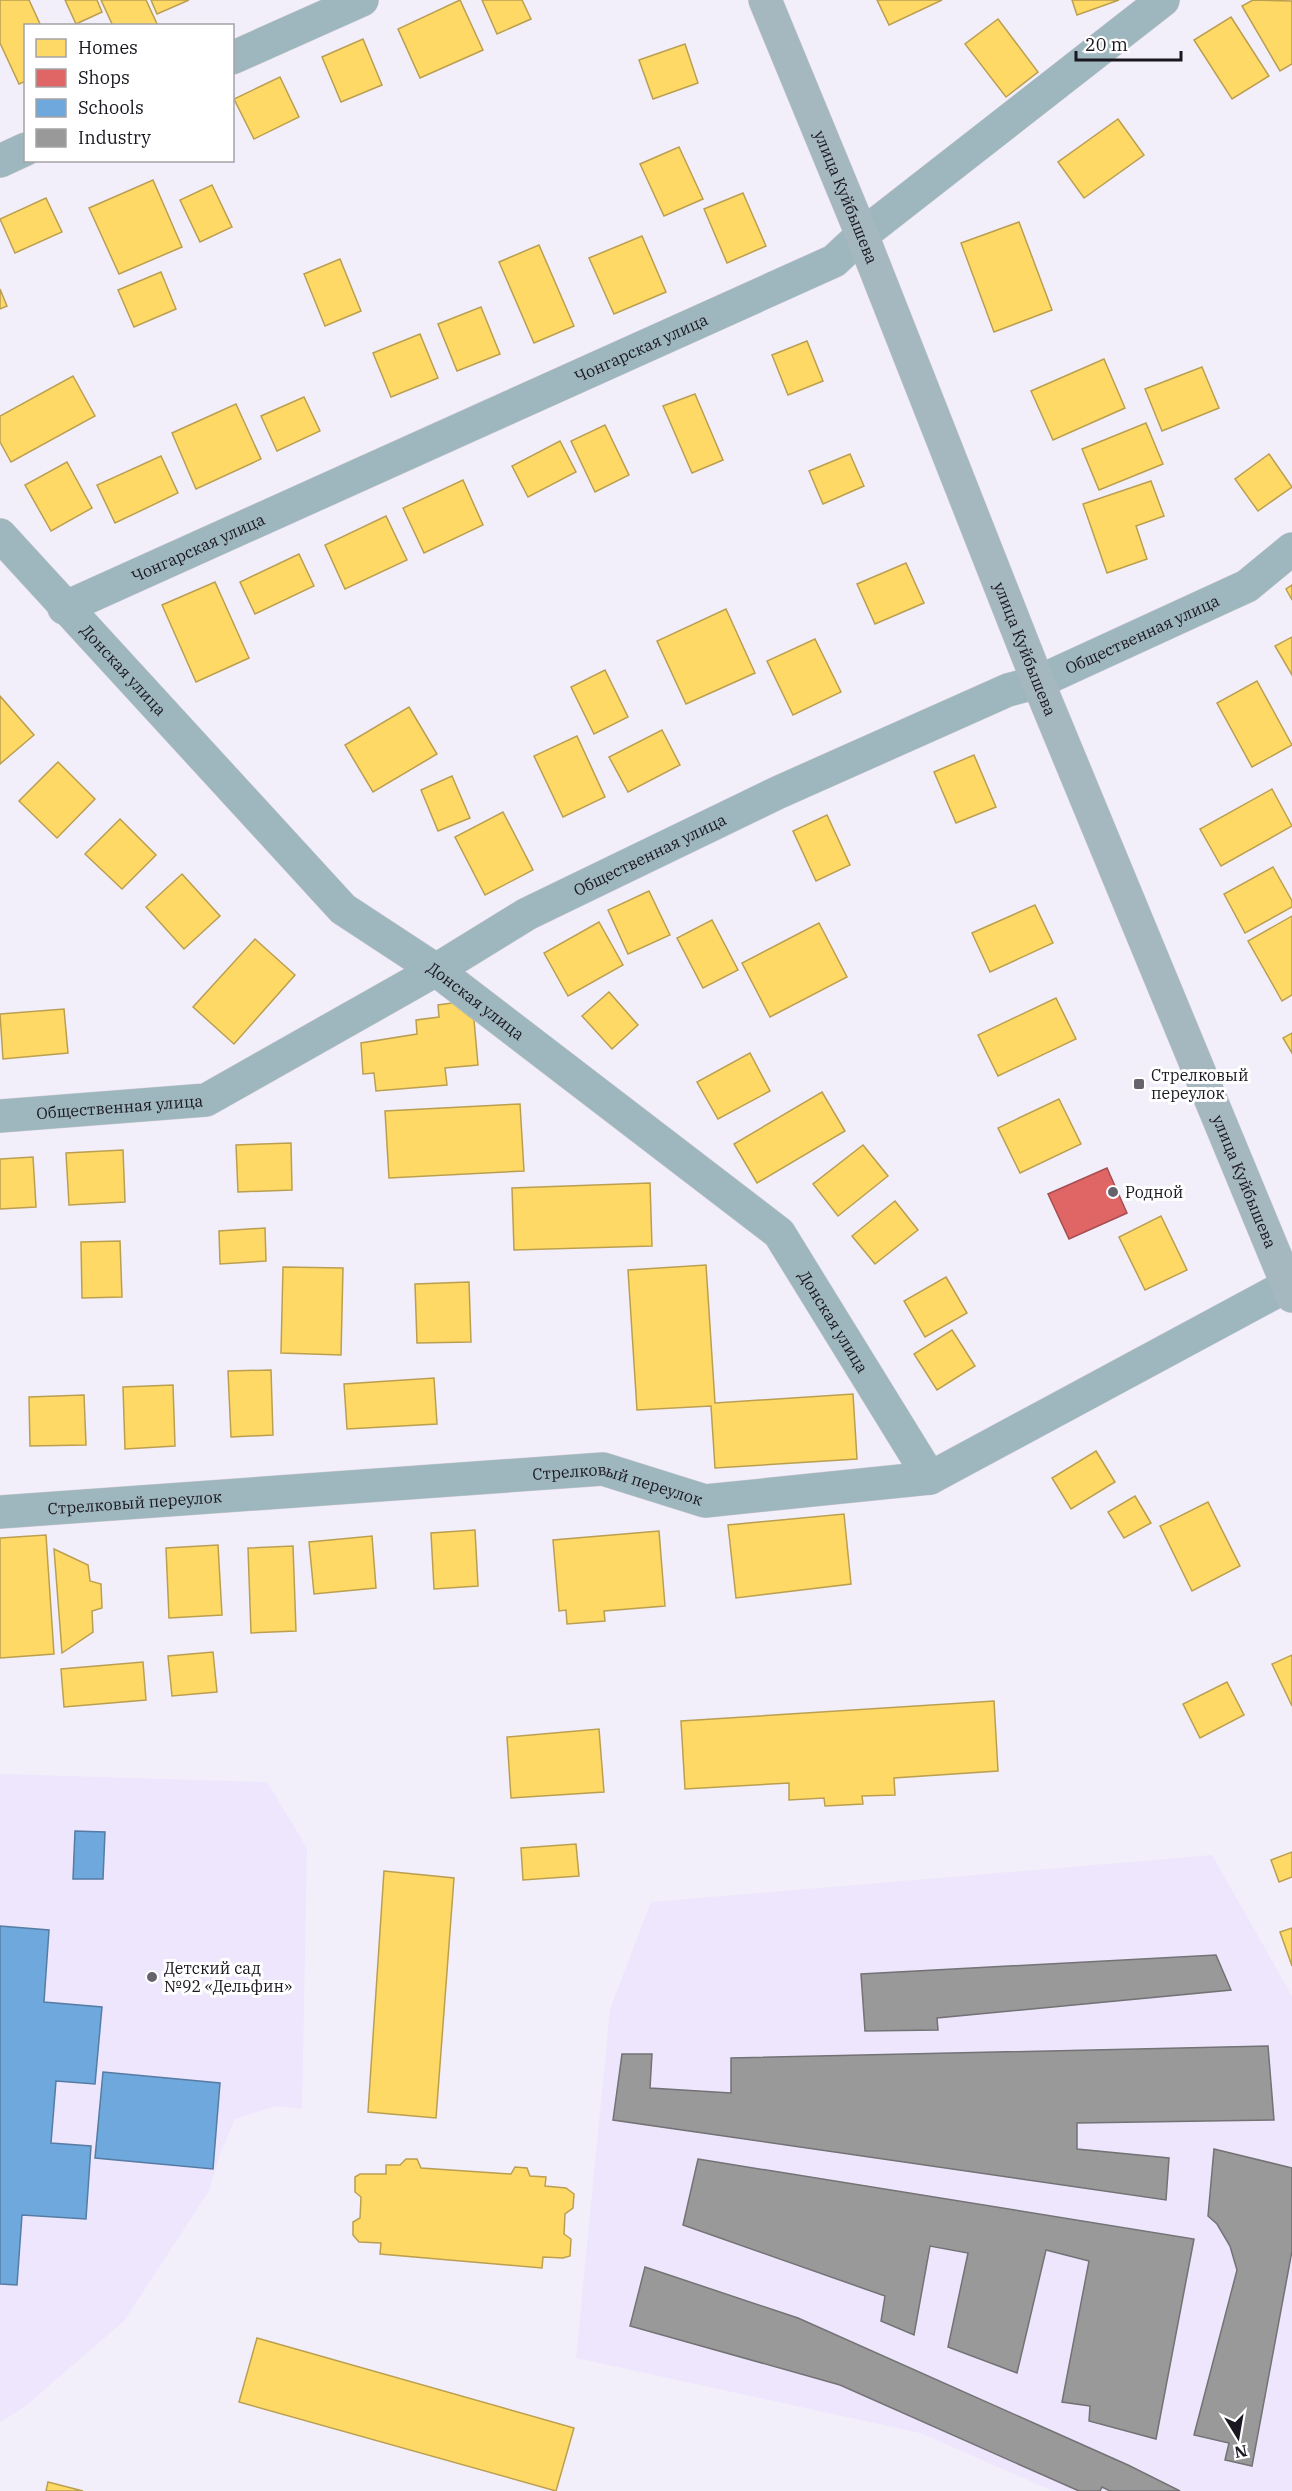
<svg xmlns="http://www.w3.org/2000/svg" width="1292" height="2491" font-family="'IBM Plex Serif',serif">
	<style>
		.built { fill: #eee6fd }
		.homes { fill: #ffd966; stroke: #bb9f51; stroke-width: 1.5 }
		.shops { fill: #e06666; stroke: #a54e51; stroke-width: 1.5 }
		.schools { fill: #6fa8dc; stroke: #567ca4; stroke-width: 1.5 }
		.industry { fill: #999; stroke: #737275; stroke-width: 1.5 }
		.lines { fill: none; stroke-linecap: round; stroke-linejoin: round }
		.minor-casing { stroke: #d0cdd6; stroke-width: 34 }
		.major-casing { stroke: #d0cdd6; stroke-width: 34 }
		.minor { stroke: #9eb6bd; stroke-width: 33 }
		.major { stroke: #a5b8c0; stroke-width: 33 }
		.poi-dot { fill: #66636c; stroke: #fff; stroke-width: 2 }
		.labels { text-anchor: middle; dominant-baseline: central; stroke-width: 6; stroke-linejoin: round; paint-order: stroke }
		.street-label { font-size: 16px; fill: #1b1720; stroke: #fff }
		.poi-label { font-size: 16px; fill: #1b1720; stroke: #fff; text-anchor: start }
	</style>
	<rect width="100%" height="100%" fill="#f2effa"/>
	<g class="built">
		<path d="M0,1774l267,8 40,66 -5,261 -26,-3 -41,13 -15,35 -11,37 -85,130 -101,87 -23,14z"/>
		<path d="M1212,1855l80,141v495h-239l-133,-58 -344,-75 34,-349 41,-107z"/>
	</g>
	<g class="homes">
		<path d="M0,0h29l12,26h-15v55l-7,3 -19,-41z"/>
		<path d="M65,0h32l5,12 -26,12z"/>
		<path d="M101,0h45l12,26h-45z"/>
		<path d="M151,0h38l-32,14z"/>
		<path d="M460,0l23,50 -63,28 -22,-49z"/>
		<path d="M482,0h40l9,19 -34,15z"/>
		<path d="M877,0h65l-53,25z"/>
		<path d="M1072,0h47l-42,15z"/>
		<path d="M1253,0l39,1v63l-12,7 -38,-65z"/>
		<path d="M1231,17l38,59 -37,23 -38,-59z"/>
		<path d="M998,19l40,53 -32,25 -41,-53z"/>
		<path d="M363,39l19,46 -41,17 -19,-45z"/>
		<path d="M685,44l13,39 -45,16 -14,-39z"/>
		<path d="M280,77l19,40 -45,22 -20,-40z"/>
		<path d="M1118,119l26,36 -60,43 -26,-36z"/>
		<path d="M679,147l24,52 -39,17 -24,-52z"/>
		<path d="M153,180l29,67 -63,27 -30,-66z"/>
		<path d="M212,185l20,42 -32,15 -20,-42z"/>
		<path d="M743,193l23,53 -39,17 -23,-54z"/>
		<path d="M46,198l16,34 -47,21 -15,-34z"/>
		<path d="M1019,222l33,88 -58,22 -33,-89z"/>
		<path d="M642,236l24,56 -52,22 -25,-56z"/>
		<path d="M539,245l35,81 -40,17 -35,-81z"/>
		<path d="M340,259l21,52 -36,15 -21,-52z"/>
		<path d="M161,272l15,37 -42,18 -16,-37z"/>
		<path d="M0,289l7,17 -7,3z"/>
		<path d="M481,307l19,47 -43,17 -19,-47z"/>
		<path d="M420,334l18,44 -47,19 -18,-44z"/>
		<path d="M807,341l16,40 -35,14 -16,-40z"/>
		<path d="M1104,359l21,49 -72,32 -22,-49z"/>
		<path d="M1202,367l17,41 -57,23 -17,-42z"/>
		<path d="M73,376l22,40 -84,46 -11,-20v-26z"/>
		<path d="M695,394l28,66 -31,13 -29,-67z"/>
		<path d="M304,397l16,34 -43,20 -16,-35z"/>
		<path d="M236,404l25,55 -65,30 -24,-56z"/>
		<path d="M1146,423l17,41 -64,26 -17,-41z"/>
		<path d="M605,425l24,50 -34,17 -24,-51z"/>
		<path d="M560,441l16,31 -48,25 -16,-31z"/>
		<path d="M850,454l14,32 -41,18 -14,-33z"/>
		<path d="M1269,454l23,33 -34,24 -23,-32z"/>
		<path d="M161,456l17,37 -63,30 -18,-38z"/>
		<path d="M67,462l25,46 -41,23 -26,-46z"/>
		<path d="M463,480l20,45 -59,28 -21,-45z"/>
		<path d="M1151,481l13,35 -28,10 11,33 -40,14 -24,-69z"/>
		<path d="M386,516l21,44 -62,29 -20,-44z"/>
		<path d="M299,554l15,32 -59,28 -15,-32z"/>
		<path d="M906,563l18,40 -49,21 -18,-40z"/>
		<path d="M215,582l34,76 -53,24 -34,-77z"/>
		<path d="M1292,585v15l-6,-11z"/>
		<path d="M726,609l29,64 -69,31 -29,-63z"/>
		<path d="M1292,637v38l-17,-29z"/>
		<path d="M815,639l26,53 -48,23 -26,-54z"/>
		<path d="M605,670l23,47 -34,17 -23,-47z"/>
		<path d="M1257,681l35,64 -40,22 -35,-64z"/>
		<path d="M0,696l34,39 -34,29z"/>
		<path d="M409,707l28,47 -64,38 -28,-47z"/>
		<path d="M662,730l18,35 -52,27 -19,-35z"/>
		<path d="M577,736l28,61 -42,20 -29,-61z"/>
		<path d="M974,755l22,52 -40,16 -22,-51z"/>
		<path d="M58,762l37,37 -38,39 -38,-37z"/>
		<path d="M452,776l18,42 -32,13 -17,-41z"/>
		<path d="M1272,789l20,37 -71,40 -21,-37z"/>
		<path d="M503,812l30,58 -48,25 -30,-58z"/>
		<path d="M827,815l23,50 -34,16 -23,-50z"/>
		<path d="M120,819l36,36 -34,34 -37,-35z"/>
		<path d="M1273,867l19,34v6l-47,26 -21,-39z"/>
		<path d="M182,874l38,42 -36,33 -38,-42z"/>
		<path d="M649,891l21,44 -42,19 -20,-44z"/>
		<path d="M1035,905l18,38 -63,29 -18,-39z"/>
		<path d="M1292,916v79l-10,6 -34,-60z"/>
		<path d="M712,920l26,50 -35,18 -26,-50z"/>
		<path d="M599,922l24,43 -55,31 -24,-43z"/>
		<path d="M819,923l28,54 -77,40 -28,-54z"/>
		<path d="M255,939l40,36 -61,69 -41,-37z"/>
		<path d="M609,992l29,33 -26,24 -30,-33z"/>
		<path d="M1056,998l20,41 -78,37 -20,-41z"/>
		<path d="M452,1003l22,17 4,45 -33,3 2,17 -71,6 -2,-18 -11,1 -2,-31 56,-9 -1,-14 23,-3 -1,-12z"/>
		<path d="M64,1009l4,44 -65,6 -3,-45z"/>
		<path d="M1292,1033v20l-9,-15z"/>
		<path d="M750,1053l20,38 -52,28 -21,-37z"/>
		<path d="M822,1092l23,39 -88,52 -23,-39z"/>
		<path d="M1059,1099l22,45 -61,29 -22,-45z"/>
		<path d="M520,1104l4,67 -135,7 -4,-67z"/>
		<path d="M291,1143l1,47 -54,2 -2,-47z"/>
		<path d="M863,1145l25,31 -50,40 -25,-32z"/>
		<path d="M123,1150l2,52 -56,3 -3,-52z"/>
		<path d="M33,1157l3,50 -36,2v-50z"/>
		<path d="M650,1183l2,63 -138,4 -2,-62z"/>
		<path d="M895,1201l23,29 -43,34 -23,-28z"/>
		<path d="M1161,1216l26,54 -42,20 -26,-53z"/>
		<path d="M265,1228l1,33 -46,3 -1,-33z"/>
		<path d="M120,1241l2,56 -40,1 -1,-56z"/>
		<path d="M706,1265l9,138 138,-9 4,65 -142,9 -4,-62 -74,4 -9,-140z"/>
		<path d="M283,1267l60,1 -2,87 -60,-2z"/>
		<path d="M946,1277l21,36 -42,24 -21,-36z"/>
		<path d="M469,1282l2,60 -54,1 -2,-59z"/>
		<path d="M952,1330l23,36 -38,24 -23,-36z"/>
		<path d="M271,1370l2,65 -42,2 -3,-66z"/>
		<path d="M434,1378l3,46 -90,5 -3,-45z"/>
		<path d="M173,1385l2,61 -50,3 -2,-62z"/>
		<path d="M84,1395l2,50 -56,1 -1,-49z"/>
		<path d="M1096,1451l19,31 -44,27 -19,-31z"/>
		<path d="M1135,1496l16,27 -27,15 -16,-26z"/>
		<path d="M1208,1502l32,64 -48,25 -32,-65z"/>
		<path d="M844,1514l7,70 -115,14 -8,-73z"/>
		<path d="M475,1530l3,56 -44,3 -3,-56z"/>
		<path d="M659,1531l6,75 -61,5 1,10 -38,3 -1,-14 -7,1 -6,-71z"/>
		<path d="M46,1535l8,119 -54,4v-120z"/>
		<path d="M372,1536l4,52 -62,6 -5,-52z"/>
		<path d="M218,1545l4,70 -53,3 -3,-70z"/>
		<path d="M293,1546l3,85 -45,2 -3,-85z"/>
		<path d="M54,1549l34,16 2,16 11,3 1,24 -10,3 1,21 -31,21z"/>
		<path d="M213,1652l4,40 -45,4 -4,-40z"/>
		<path d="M1292,1655v51l-20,-42z"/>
		<path d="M143,1662l3,38 -82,7 -3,-38z"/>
		<path d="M1227,1682l17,33 -44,23 -17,-34z"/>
		<path d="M994,1701l4,70 -104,7 1,17 -33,1 1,8 -38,2 -1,-8 -35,2v-17l-104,6 -4,-68z"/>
		<path d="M599,1729l5,63 -93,6 -4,-61z"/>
		<path d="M576,1844l3,32 -56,4 -2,-32z"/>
		<path d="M1292,1852v25l-13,5 -8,-22z"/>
		<path d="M384,1871l70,7 -18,240 -68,-6z"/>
		<path d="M1292,1928v38l-12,-34z"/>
		<path d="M406,2159h11l4,9 90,6 4,-7 12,1 3,8 16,1 -1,9 21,2 8,6 -1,14 -8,6 -1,20 7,5 -1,17 -7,2 -20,-1 -1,11 -162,-14 1,-11 -22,-1 -6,-7v-13l7,-4 1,-21 -6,-5v-15l5,-3h26v-9h14z"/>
		<path d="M257,2338l317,90 -18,63 -317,-89z"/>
		<path d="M48,2482l35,9h-37z"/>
	</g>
	<path class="shops" d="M1107,1168l20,45 -58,26 -21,-45z"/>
	<g class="schools">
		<path d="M75,1831l30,1 -2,47h-30z"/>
		<path d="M0,1926l49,4 -5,72 58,5 -7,77 -39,-3 -5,62 40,3 -5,73 -64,-4 -5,70 -17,-1z"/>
		<path d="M103,2072l117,11 -7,86 -118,-11z"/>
	</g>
	<g class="industry">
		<path d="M1216,1955l15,35 -294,28 1,12 -73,1 -4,-57z"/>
		<path d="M1268,2046l6,74 -197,3v26l92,9 -3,42 -553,-80 9,-66h30l-2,34 81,5v-35z"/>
		<path d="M1214,2149l78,19v83l-40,215 -27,-6 4,-17 -35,-8 43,-165 -7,-24 -13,-22 -9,-8z"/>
		<path d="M698,2159l496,80 -38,200 -67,-18 1,-15 -28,-4 27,-141 -43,-11 -29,123 -69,-26 20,-94 -38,-7 -16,89 -33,-14 4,-25 -202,-71z"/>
		<path d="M645,2267l153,51 330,147 52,26h-70l-8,-4 -2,4h-21l-239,-106 -210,-59z"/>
	</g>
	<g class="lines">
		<defs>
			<g id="minor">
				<path d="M232,58l130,-58"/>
				<path d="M0,161l26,-12"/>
				<path id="s1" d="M0,535l343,374 93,61 343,263 151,245"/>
				<path id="s2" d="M64,608l770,-347 28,-26 301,-235"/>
				<path id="s3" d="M0,1116l206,-16 230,-130 91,-56 250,-121 231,-103 30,-8 209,-96 45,-37"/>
				<path id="s4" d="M0,1512l603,-43 102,32 225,-23 362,-195"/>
			</g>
			<g id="major">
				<path id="s5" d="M765,0l97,235 176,447 254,614"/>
			</g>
		</defs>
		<use href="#minor" class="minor-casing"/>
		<use href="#major" class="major-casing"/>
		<use href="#minor" class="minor"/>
		<use href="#major" class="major"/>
	</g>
	<g class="poi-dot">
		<rect x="1133" y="1078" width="12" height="12" rx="3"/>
		<circle cx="1113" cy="1192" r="6"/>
		<circle cx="152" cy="1977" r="6"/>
	</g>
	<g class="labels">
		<g class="street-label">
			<text stroke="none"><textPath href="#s5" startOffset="213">улица Куйбышева</textPath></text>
			<text stroke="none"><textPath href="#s2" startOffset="633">Чонгарская улица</textPath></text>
			<text stroke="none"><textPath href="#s2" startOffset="147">Чонгарская улица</textPath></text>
			<text stroke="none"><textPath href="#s3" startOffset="1254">Общественная улица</textPath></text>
			<text stroke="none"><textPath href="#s5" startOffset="699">улица Куйбышева</textPath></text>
			<text stroke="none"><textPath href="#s1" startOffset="183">Донская улица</textPath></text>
			<text stroke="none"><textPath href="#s3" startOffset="714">Общественная улица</textPath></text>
			<text stroke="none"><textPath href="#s1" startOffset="669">Донская улица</textPath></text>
			<text stroke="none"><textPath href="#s3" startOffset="120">Общественная улица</textPath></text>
			<text stroke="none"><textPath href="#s5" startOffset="1275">улица Куйбышева</textPath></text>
			<text stroke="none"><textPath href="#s1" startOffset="1155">Донская улица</textPath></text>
			<text stroke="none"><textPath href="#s4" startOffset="621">Стрелковый переулок</textPath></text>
			<text stroke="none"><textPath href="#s4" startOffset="135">Стрелковый переулок</textPath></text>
		</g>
		<g class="poi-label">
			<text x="1151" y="1075">Стрелковый<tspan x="1151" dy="18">переулок</tspan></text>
			<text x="1125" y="1192">Родной</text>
			<text x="164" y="1968">Детский сад<tspan x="164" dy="18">№92 «Дельфин»</tspan></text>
		</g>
	</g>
	<rect x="24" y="24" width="210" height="138" fill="#ffffff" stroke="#a4a2a6" stroke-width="1.5"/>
	<rect x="36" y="39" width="30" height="18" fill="#ffd966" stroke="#a4a2a6" stroke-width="1.5"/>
	<text x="78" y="54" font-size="18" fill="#1b1720">Homes</text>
	<rect x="36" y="69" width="30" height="18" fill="#e06666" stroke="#a4a2a6" stroke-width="1.5"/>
	<text x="78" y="84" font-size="18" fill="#1b1720">Shops</text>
	<rect x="36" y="99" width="30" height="18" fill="#6fa8dc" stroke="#a4a2a6" stroke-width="1.5"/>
	<text x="78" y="114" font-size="18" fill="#1b1720">Schools</text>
	<rect x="36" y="129" width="30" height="18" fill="#999999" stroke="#a4a2a6" stroke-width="1.5"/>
	<text x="78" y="144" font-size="18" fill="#1b1720">Industry</text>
	<g transform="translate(1238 2437) rotate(169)" stroke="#ffffff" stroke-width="4.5" paint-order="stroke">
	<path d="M0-4.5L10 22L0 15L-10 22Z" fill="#1b1720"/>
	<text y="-9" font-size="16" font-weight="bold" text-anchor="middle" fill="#1b1720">N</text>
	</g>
	<path d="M1076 51v9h105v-9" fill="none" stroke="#1b1720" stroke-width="3"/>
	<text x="1085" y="51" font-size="18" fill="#1b1720" stroke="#ffffff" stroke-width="4.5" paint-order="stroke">20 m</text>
</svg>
